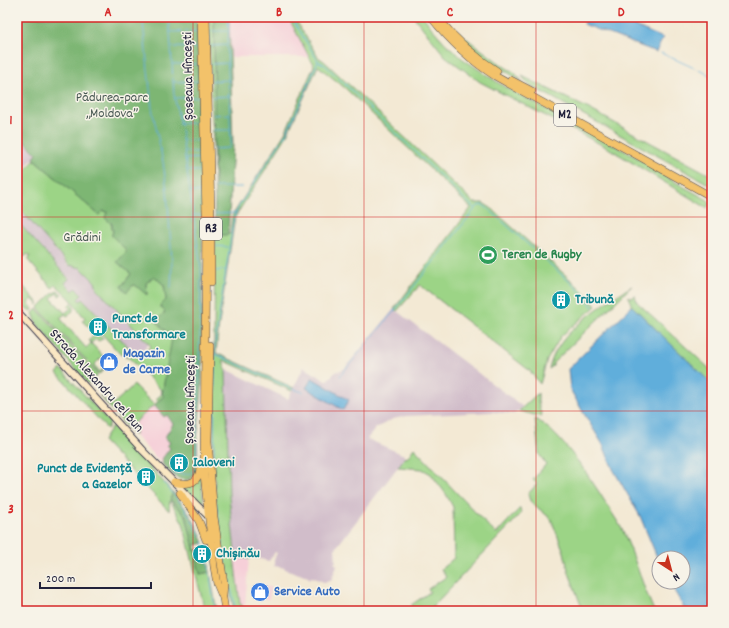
<svg xmlns="http://www.w3.org/2000/svg" width="729" height="628" font-family="Dekko,sans-serif">
	<style>
		.built { fill: #f6cfd8 }
		.industrial { fill: #d1bdca }
		.green { fill: #9cd486; stroke: #5f7b60 }
		.forest { fill: #7db673; stroke: #506c57 }
		.water { fill: #61aedb; stroke: #42688b }
		.lines { fill: none; stroke-linecap: round; stroke-linejoin: round }
		.stream { stroke: #61aedb; stroke-width: 1 }
		.secondary-casing { stroke: #414052; stroke-width: 8 }
		.trunk-casing { stroke: #414052; stroke-width: 8 }
		.secondary { stroke: #fae7c3; stroke-width: 6 }
		.trunk { stroke: #f3c26a; stroke-width: 7 }
		.grid { fill: none; stroke: #d62828; stroke-width: 1; stroke-opacity: 0.55 }
		.labels { text-anchor: middle; dominant-baseline: central; stroke-width: 3; stroke-linejoin: round; paint-order: stroke }
		.shield { fill: #f7f3e8; stroke: #62616f; stroke-width: 1 }
		.shield-label { font-size: 13px; font-weight: bold; fill: #22223b }
		.street-label { font-size: 14px; fill: #22223b; stroke: #f7f3e8 }
		.park-label { font-size: 14px; fill: #475752; stroke: #f7f3e8 }
		.leisure-label { font-size: 14px; font-weight: bold; fill: #27864d; stroke: #f7f3e8; text-anchor: start }
		.culture-label { font-size: 14px; font-weight: bold; fill: #0d838f; stroke: #f7f3e8; text-anchor: start }
		.shop-label { font-size: 14px; font-weight: bold; fill: #366cbe; stroke: #f7f3e8; text-anchor: start }
		.neatline { fill: none; stroke: #d62828; stroke-width: 1.5 }
		.grid-label { font-size: 13px; text-anchor: middle; font-weight: bold; fill: #d62828 }
	</style>
	<rect width="100%" height="100%" fill="#f7f3e8"/>
	<filter id="ink" filterUnits="userSpaceOnUse"><feTurbulence type="fractalNoise" baseFrequency=".025" numOctaves="2"/><feDisplacementMap in="SourceGraphic" scale="8" xChannelSelector="R" yChannelSelector="G"/><feConvolveMatrix kernelMatrix="1 2 1 2 8 2 1 2 1" color-interpolation-filters="sRGB"/></filter>
	<filter id="wash" filterUnits="userSpaceOnUse"><feTurbulence type="fractalNoise" baseFrequency=".012" numOctaves="4" result="noise"/><feDisplacementMap in="SourceGraphic" scale="16" xChannelSelector="R" yChannelSelector="G"/><feGaussianBlur stdDeviation="0.9" result="paint"/><feColorMatrix in="noise" values="0 0 0 0 0 0 0 0 0 0 0 0 0 0 0 0 0 1.4 0 .05"/><feComposite in="paint" operator="in"/></filter>
	<g filter="url(#wash)">
		<rect width="100%" height="100%" fill="#f3e9d4"/>
		<g class="built">
			<path d="M229,17h58l23,40h-80z"/>
			<path d="M154,405l10,12 2,-2 7,9 -3,24 -8,11 1,6 -29,-30 2,-2 -7,-6z"/>
			<path d="M234,556l15,3 -4,46h-5z"/>
			<path d="M252,586l19,1 -2,12 -17,-2z"/>
		</g>
		<g class="industrial">
			<path d="M17,134l21,20 -21,21z"/>
			<path d="M17,206l51,59 13,3 13,12 3,5v4l52,55 -13,12 -52,-57 -4,3 -2,-3 -2,-11 -3,3 -8,-8 4,-5 -52,-57z"/>
			<path d="M394,309l129,98 -9,7 -22,-2 -85,4 -14,3 -17,9 -9,11 35,15 2,1v4l-69,90 1,12 -2,2 3,2 -6,16 -7,1 -13,-5 -1,2 -2,-2 -23,-8v-1l-11,-2v-7l3,-6 -2,-1 -6,9 -32,-7 -2,-2 -6,-56 -3,-127 62,30 16,-32 22,14 10,-9 8,-3z"/>
		</g>
		<g class="green">
			<path d="M209,17h5l1,196z"/>
			<path d="M288,17h6l24,40 6,4 150,142h9l8,5 92,83 13,15 -35,30 -14,24 -7,24 -10,-13 -110,-86 -23,26 -3,-2 77,-101 -126,-120 -27,-22 -32,71 -51,80 -16,107 -3,29 78,35 -2,3 -69,-31 3,9 3,127 6,56 2,2 14,3 -1,2 -16,-2 6,47 2,1 1,6h-9l-11,-54 -7,-51 -3,-56 2,-215 15,-1 2,-18 53,-83 29,-67z"/>
			<path d="M414,17h10l6,9 15,17 18,16 40,27 133,71 30,20 42,23 2,3 -3,5 -99,-60 -128,-66 -35,-26z"/>
			<path d="M441,17h2l6,7 26,21 30,22 9,5 9,10 -42,-26 -17,-14z"/>
			<path d="M522,76l67,33 123,67v10l-184,-102z"/>
			<path d="M35,160l64,55 4,-4 4,1 6,18 -1,6 15,15 4,23 -10,13 11,-1 3,-1 12,9 -1,-11 8,-7 10,9 2,15 -1,12 -9,9 17,17 -11,56 2,2 -6,5 -2,-2 6,-5 -2,-5 -31,-31 -4,-1 9,-3 4,4 13,-12 -54,-57 -2,-7 -14,-14 -12,-3 -52,-59v-7l2,-3 -2,-2v-16z"/>
			<path d="M17,221l52,58 -4,4 8,8 3,-3 6,7 -4,4 2,2 3,-2 50,53 -2,2 -10,1 -20,-22 -7,-4 -2,1 -10,-9 3,-3c-4,-4 -7,-9 -10,-13 -5,-8 -13,-14 -19,-20l-4,3 -24,-28 2,-4 -2,-2 -4,3 -7,-9z"/>
			<path d="M17,279l21,24v2l-6,-6 -4,4 5,6 -1,2 -12,-5 -3,-4z"/>
			<path d="M632,286l-79,77v3l-4,3c2,-9 5,-16 10,-23 13,-21 51,-47 73,-60z"/>
			<path d="M58,291l4,3 -3,2 -2,-3 -6,5 14,15 6,-5 -3,-2 3,-3 3,5 -2,4 -5,4 -2,-2 -5,4 26,30 5,-5 -2,-3c4,-4 9,-7 14,-2l-4,3 -3,-2 -5,4 12,13 -9,9 6,7 5,-5v2l-6,5 -61,-66 15,-15z"/>
			<path d="M635,295l2,7 75,69v13l-80,-78 -4,-9 1,-1 3,2z"/>
			<path d="M37,309l61,66 -10,9 -51,-60 -4,-11z"/>
			<path d="M61,369l49,54 -3,6 -50,-56z"/>
			<path d="M134,385l20,20 -24,22 6,7 -2,1 -34,-39v-1l11,11z"/>
			<path d="M538,393v9l4,15 -23,-6z"/>
			<path d="M535,419c27,14 58,63 74,89 4,7 10,15 14,23 12,26 19,54 31,80h-71l-15,-41 -4,-18 -13,-33 -21,-18 -2,-7 9,-10 -4,-4 13,-16 -7,-10z"/>
			<path d="M112,426l61,66 -3,7 16,17 14,58 10,-2 7,39h-12l-22,-88 -13,-23 -1,11 -66,-70z"/>
			<path d="M414,448l82,86 24,-26 1,5 -2,3 -86,90v5h-17l-5,-6 19,-13 -2,-3 18,-12 -5,-8 13,-11 -1,-51 -7,-13 -15,-20 -9,-5 -24,-2 7,-10 2,1z"/>
			<path d="M201,477l3,32 -25,-24z"/>
		</g>
		<g class="forest">
			<path d="M17,17h181l5,152 -1,220 -5,51 1,28 -3,7 -5,4 -5,1 -5,-1 -7,-4 -10,-10 -1,-6 8,-11 -3,-3 3,-2 -5,-6 8,-13 -6,-9 -3,2 -10,-12 10,-9 -2,-2 10,-56 -16,-17 9,-9 -5,-6 6,-6 -2,-15 -10,-9 -8,7 1,12 -12,-10 -3,1 -5,6 -6,-5 10,-13 -14,-12 10,-11 -15,-15v-2l1,-4 -1,-2v-4l-7,-6 2,-6 -4,-1 -4,4 -64,-55 -1,-2 3,-4 -20,-20z"/>
			<path d="M214,17h15l4,128 -5,90h-13z"/>
			<path d="M173,492c13,16 24,31 31,51l-8,2 1,6 10,2 3,19 -10,2 -14,-58 -16,-17z"/>
		</g>
		<g class="water">
			<path d="M586,17h28l49,21 -7,14 -70,-27 -2,-1z"/>
			<path d="M632,306l80,78v227h-26l-17,-29h14v-24h-24v4l-19,-46 -27,-47 -10,-24 -20,-33 -13,-23 -2,-20z"/>
			<path d="M312,378l37,22 -6,10 -37,-22z"/>
		</g>
		<g class="lines">
			<g class="stream">
				<path d="M169,17l5,78 7,34 20,140v9l-2,108 -3,81c-6,11 -14,6 -24,6"/>
				<path d="M291,17l27,44 7,4 150,144 -71,90 -64,77"/>
				<path d="M169,18h29"/>
				<path d="M210,18l6,-1"/>
				<path d="M22,21l6,-4"/>
				<path d="M143,23l9,85 11,54 4,29 5,70 -1,27"/>
				<path d="M210,31h19"/>
				<path d="M170,32l28,-1"/>
				<path d="M211,46l15,-1"/>
				<path d="M172,47l27,1"/>
				<path d="M661,53l51,23"/>
				<path d="M172,64h27"/>
				<path d="M211,64l16,-1"/>
				<path d="M211,81l17,-1"/>
				<path d="M173,82l26,-1"/>
				<path d="M212,97l17,-1"/>
				<path d="M175,98l25,-1"/>
				<path d="M213,115l16,-1"/>
				<path d="M180,123h21"/>
				<path d="M213,130h17"/>
				<path d="M182,140l19,1"/>
				<path d="M213,149l16,-1 2,-5 -4,-97 2,-15 -1,-14"/>
				<path d="M185,152h17"/>
				<path d="M185,159l17,-1"/>
				<path d="M187,171h15"/>
				<path d="M214,187h28"/>
				<path d="M190,192h13"/>
				<path d="M475,209l3,-3 5,-1 10,8 88,79 12,15"/>
				<path d="M215,214l21,-1"/>
				<path d="M193,215h10"/>
				<path d="M215,246l13,1"/>
				<path d="M215,271l11,-1"/>
				<path d="M215,354l75,34 13,4"/>
				<path d="M214,466l1,-123 19,-126 5,-11 47,-72 15,-32 17,-41"/>
				<path d="M164,483l20,24 17,29"/>
				<path d="M216,502l3,23"/>
				<path d="M220,529l4,25"/>
				<path d="M203,541l6,26 6,44"/>
				<path d="M224,557l12,54"/>
			</g>
		</g>
	</g>
	<g filter="url(#ink)">
		<g class="lines">
			<defs>
				<path id="secondary" d="M17,311l126,140 65,65"/>
				<g id="trunk">
					<path d="M201,17l5,197 -2,260 10,93 3,17 6,14 2,13"/>
					<path d="M206,17l5,196v69"/>
					<path d="M431,17c19,24 39,43 64,59l217,121"/>
					<path d="M438,18c17,21 37,39 59,53"/>
					<path d="M511,80l21,11"/>
					<path d="M210,345l-2,96 2,25 4,51 10,66 -1,12"/>
					<path d="M174,482c15,4 26,1 26,-16"/>
					<path d="M180,493l19,28 7,19"/>
				</g>
			</defs>
			<use href="#secondary" class="secondary-casing"/>
			<use href="#trunk" class="trunk-casing"/>
			<use href="#secondary" class="secondary"/>
			<use href="#trunk" class="trunk"/>
		</g>
	</g>
	<path class="grid" d="M193,17v594M364,17v594M536,17v594M17,217h695M17,411h695"/>
	<defs>
		<symbol id="stadium-disc" viewBox="-11 -11 22 22"><circle r="9.5" fill="#2e9e5b" stroke="#f7f3e8"/><path d="M0-5a6.5 5 0 1 0 0 10a6.5 5 0 1 0 0-10ZM-3.5-1.8h7v3.6h-7Z" fill="#fff"/></symbol>
		<symbol id="building-disc" viewBox="-11 -11 22 22"><circle r="9.5" fill="#0f9aa8" stroke="#f7f3e8"/><path d="M-4-6H4V6H1V3H-1V6H-4ZM-2.5-4.3h1.7v1.8h-1.7ZM.8-4.3h1.7v1.8H.8ZM-2.5-1h1.7V.8h-1.7ZM.8-1h1.7V.8H.8Z" fill="#fff"/></symbol>
		<symbol id="shop-disc" viewBox="-11 -11 22 22"><circle r="9.5" fill="#3f7fe0" stroke="#f7f3e8"/><path d="M-5-2.5h2.3a2.7 3.5 0 0 1 5.4 0H5L5.5 6h-11ZM-1.5-2.5h3a1.5 2.3 0 0 0-3 0Z" fill="#fff"/></symbol>
	</defs>
	<g fill-rule="evenodd">
		<use href="#stadium-disc" x="477" y="244" width="22" height="22"/>
		<use href="#building-disc" x="550" y="289" width="22" height="22"/>
		<use href="#building-disc" x="87" y="316" width="22" height="22"/>
		<use href="#shop-disc" x="98" y="351" width="22" height="22"/>
		<use href="#building-disc" x="168" y="452" width="22" height="22"/>
		<use href="#building-disc" x="135" y="466" width="22" height="22"/>
		<use href="#building-disc" x="191" y="543" width="22" height="22"/>
		<use href="#shop-disc" x="249" y="581" width="22" height="22"/>
	</g>
	<g class="labels">
		<g class="shield">
			<rect x="554" y="104" width="22" height="22" rx="3"/>
			<rect x="200" y="218" width="22" height="22" rx="3"/>
		</g>
		<g class="shield-label">
			<text x="565" y="115">M2</text>
			<text x="211" y="229">R3</text>
		</g>
		<g class="street-label">
			<text transform="translate(189 76) rotate(-91)">Șoseaua Hîncești</text>
			<text transform="translate(96 381) rotate(48)">Strada Alexandru cel Bun</text>
			<text transform="translate(191 400) rotate(-89)">Șoseaua Hîncești</text>
		</g>
		<g class="park-label">
			<text x="112" y="98">Pădurea-parc<tspan x="112" dy="16">„Moldova”</tspan></text>
			<text x="82" y="238">Grădini</text>
		</g>
		<g class="leisure-label">
			<text x="502" y="255">Teren de Rugby</text>
		</g>
		<g class="culture-label">
			<text x="575" y="300">Tribună</text>
			<text x="112" y="319">Punct de<tspan x="112" dy="16">Transformare</tspan></text>
			<text x="193" y="463">Ialoveni</text>
			<text x="132" y="469" text-anchor="end">Punct de Evidență<tspan x="132" dy="16">a Gazelor</tspan></text>
			<text x="216" y="554">Chișinău</text>
		</g>
		<g class="shop-label">
			<text x="123" y="354">Magazin<tspan x="123" dy="16">de Carne</tspan></text>
			<text x="274" y="592">Service Auto</text>
		</g>
	</g>
	<rect width="729" height="628" fill="none" stroke="#f7f3e8" stroke-width="44"/>
	<g transform="translate(671 570) rotate(144)"><circle r="19" fill="#f7f3e8" stroke="#a29fa3"/>
	<path d="M0-3L7 15L0 10L-7 15Z" fill="#c8321e"/>
	<text y="-6" font-size="11" font-weight="bold" text-anchor="middle" fill="#22223b">N</text>
	</g>
	<path d="M40 582v6h111v-6" fill="none" stroke="#22223b" stroke-width="2"/>
	<text x="46" y="582" font-size="12" fill="#22223b" stroke="#f7f3e8" stroke-width="3" paint-order="stroke">200 m</text>
	<rect x="22" y="22" width="685" height="584" class="neatline"/>
	<g class="grid-label">
		<text x="108" y="16">A</text>
		<text x="279" y="16">B</text>
		<text x="450" y="16">C</text>
		<text x="621" y="16">D</text>
		<text x="11" y="124">1</text>
		<text x="11" y="319">2</text>
		<text x="11" y="513">3</text>
	</g>
</svg>
